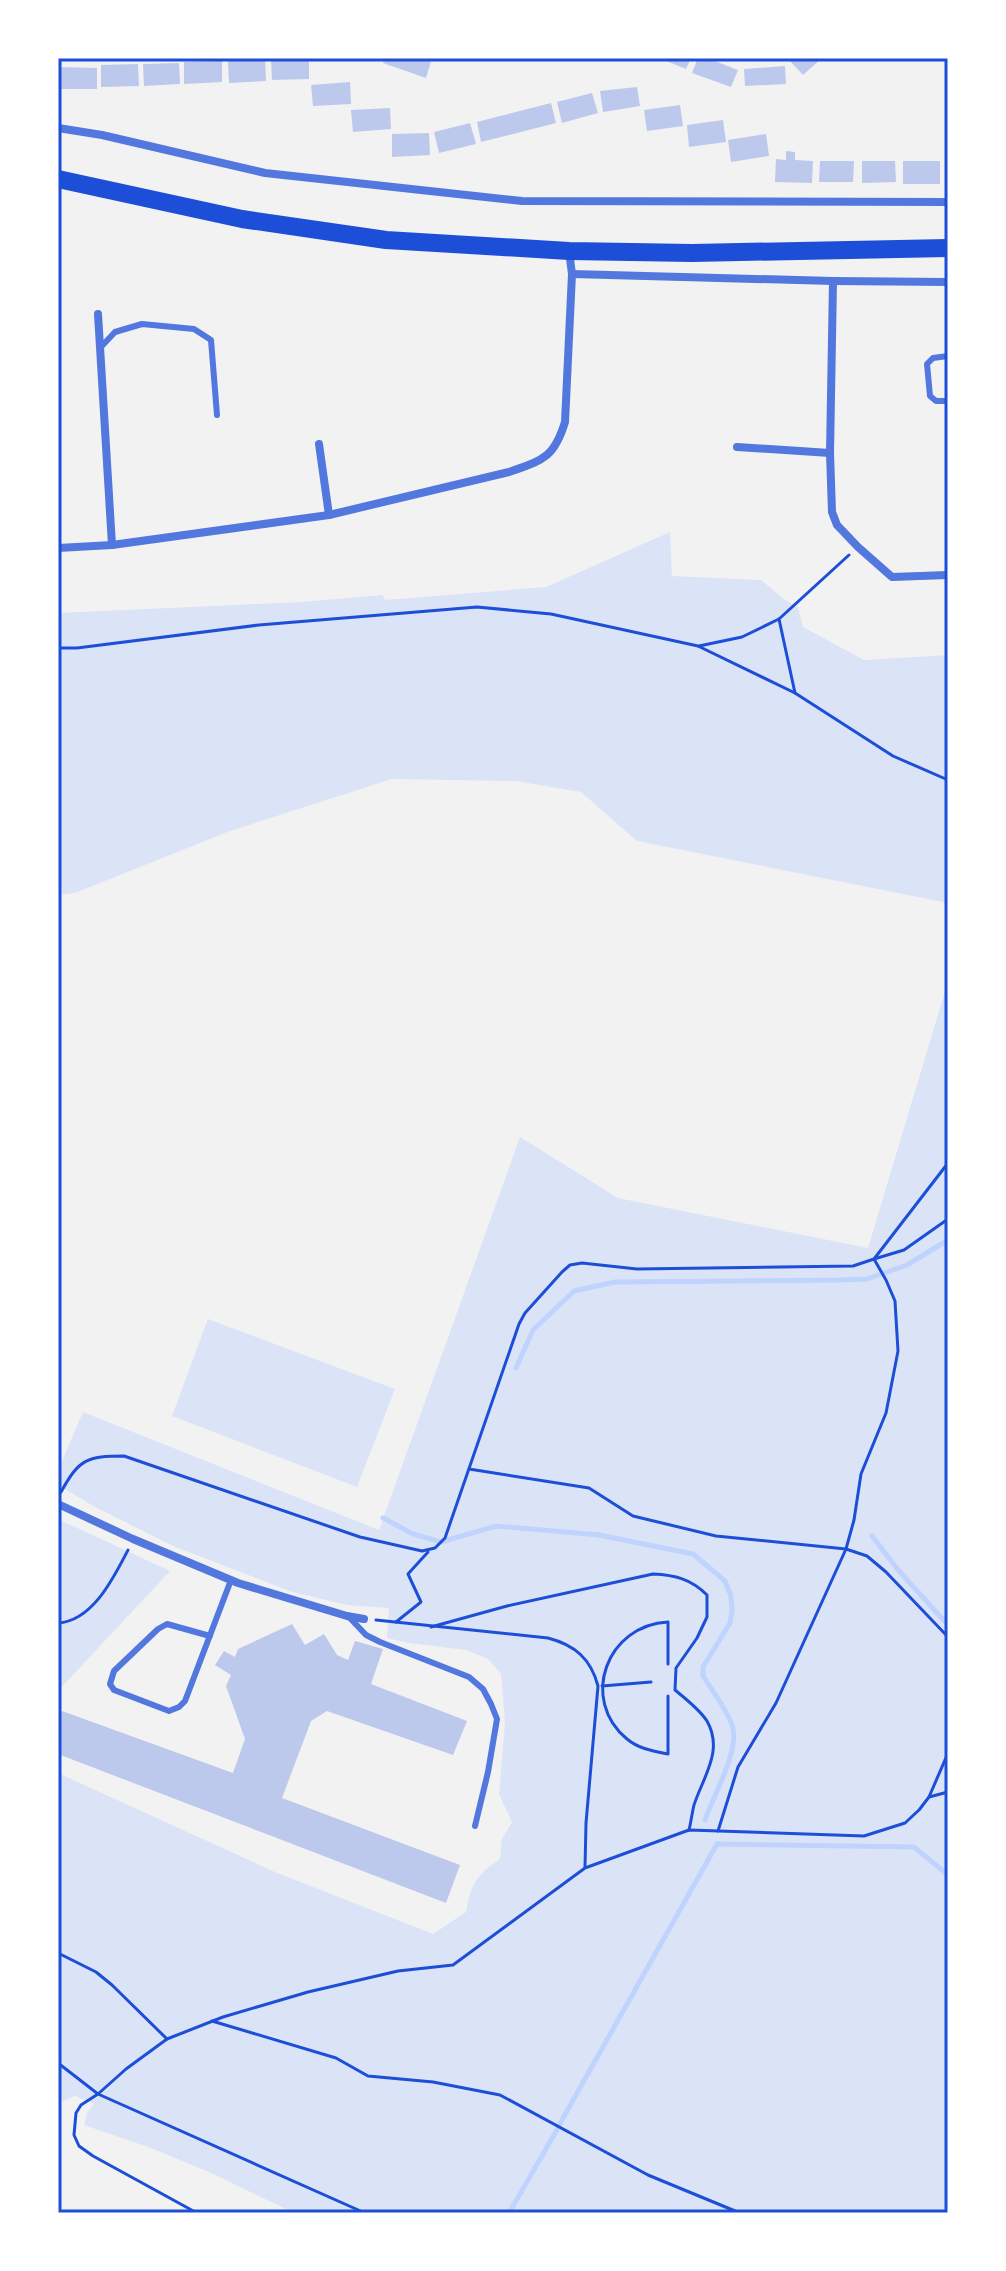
<svg xmlns="http://www.w3.org/2000/svg" width="1006" height="2271" font-family="Helvetica,sans-serif">
	<style>
		.green { fill: #dbe4f7 }
		.lines { fill: none; stroke-linecap: round; stroke-linejoin: round }
		.stream { stroke: #bfd3fe; stroke-width: 5 }
		.building { fill: #bdc9ec }
		.path { stroke: #1d4ed8; stroke-width: 3 }
		.service { stroke: #5277de; stroke-width: 6 }
		.minor { stroke: #5277de; stroke-width: 8 }
		.primary { stroke: #1d4ed8; stroke-width: 18 }
		.neatline { fill: none; stroke: #1d4ed8; stroke-width: 3 }
	</style>
	<rect width="100%" height="100%" fill="#f2f2f2"/>
	<g class="green">
		<path d="M670,532l2,44 89,4 23,19 14,8 5,20 61,33 84,-5v248l-311,-62 -56,-49 -65,-11 -124,-2 -162,52 -155,62 -17,2v-282l243,-11 82,-7 1,5 162,-13z"/>
		<path d="M948,981v1232h-654l-87,-42 -59,-24 -64,-22 3,-12 7,-9 -19,-8 -12,5 -5,-1v-327l217,99 158,62 33,-22c5,-28 10,-37 34,-53l2,-20 10,-17 -13,-28 6,-71 -4,-49 -13,-15 -22,-9 -57,-7 -22,-5 2,-30 -42,-3 -55,-13 -119,-46 -78,-39 -37,-22v-15l25,-58 296,118 141,-393 98,61 250,50z"/>
		<path d="M208,1319l187,70 -38,98 -185,-71z"/>
		<path d="M58,1519l112,52 -112,120z"/>
	</g>
	<g class="lines">
		<g class="stream">
			<path d="M884,1273l23,-8 41,-25"/>
			<path d="M516,1368l17,-38 41,-39 41,-9 224,-2 28,-1 14,-5"/>
			<path d="M383,1518l30,16 28,8 55,-16 103,9 94,19 32,27 6,15 1,15 -2,12 -27,44v9c9,14 24,34 29,49 9,24 -19,71 -27,95"/>
			<path d="M872,1536l27,35 49,54"/>
			<path d="M717,1844l197,3 34,28"/>
			<path d="M558,2127l159,-283"/>
			<path d="M509,2213l49,-85"/>
		</g>
	</g>
	<g class="building">
		<path d="M309,58v21l-37,1 -1,-21z"/>
		<path d="M384,58h48l-6,20 -43,-15z"/>
		<path d="M659,58h32l-5,11z"/>
		<path d="M698,58h9l31,12 -7,17 -39,-14z"/>
		<path d="M793,58h29l-19,17 -13,-14z"/>
		<path d="M265,59l1,22 -37,2 -1,-22z"/>
		<path d="M222,61v21l-38,2v-22z"/>
		<path d="M179,63l1,21 -36,2 -1,-22z"/>
		<path d="M138,64l1,22 -38,1v-22z"/>
		<path d="M785,66l1,18 -41,2 -1,-17z"/>
		<path d="M58,67l39,1v21h-39z"/>
		<path d="M350,82l1,22 -38,2 -2,-21z"/>
		<path d="M637,87l3,19 -37,6 -3,-21z"/>
		<path d="M592,93l6,20 -36,10 -5,-21z"/>
		<path d="M551,103l5,20 -75,19 -4,-20z"/>
		<path d="M680,105l3,21 -36,5 -3,-21z"/>
		<path d="M390,108l1,21 -38,3 -2,-22z"/>
		<path d="M723,120l3,22 -37,5 -2,-22z"/>
		<path d="M470,123l6,21 -37,9 -5,-21z"/>
		<path d="M429,133l1,22 -38,2v-23z"/>
		<path d="M766,134l3,22 -38,6 -3,-22z"/>
		<path d="M786,151l9,1v8l18,1 -1,22 -37,-1 1,-23 10,1z"/>
		<path d="M820,161h34l-1,21h-34z"/>
		<path d="M862,161h33l1,21 -34,1z"/>
		<rect x="903" y="161" width="37" height="23"/>
		<path d="M292,1624l13,21 19,-11 13,21 11,5 7,-19 28,8 -12,35 96,37 -14,34 -126,-44 -16,10 -29,77 178,67 -14,38 -388,-149v-29l4,-14 171,62 12,-34 -19,-53 5,-11 -16,-10 9,-14 11,6 3,-8z"/>
	</g>
	<g class="lines">
		<g class="path">
			<path d="M779,619l16,74"/>
			<path d="M699,646l43,-9 37,-18 70,-64"/>
			<path d="M58,648h19l182,-23 218,-18 74,7 147,32 97,47 98,63 55,24"/>
			<path d="M469,1469l120,19 44,28 83,20 130,13 21,7 19,16 62,65"/>
			<path d="M61,1492c18,-33 26,-36 63,-36l236,81 62,14 13,-3 10,-10 74,-214 6,-11 37,-41 8,-7 12,-2 55,6 216,-3 21,-7 74,-96"/>
			<path d="M376,1620l172,18c27,7 43,21 50,48l-12,137 -1,44"/>
			<path d="M396,1622l25,-20 -13,-28 20,-22"/>
			<path d="M58,1623c35,-2 56,-46 70,-73"/>
			<path d="M431,1627l76,-21 146,-32c22,1 38,5 54,21v22l-10,21 -21,30 -1,22c11,9 25,20 32,31 17,30 -4,56 -13,84 -2,8 -3,17 -5,25"/>
			<path d="M602,1686l49,-4"/>
			<path d="M668,1696v58c-15,-3 -29,-5 -41,-15 -48,-40 -20,-114 41,-117v42"/>
			<path d="M929,1797l19,-5"/>
			<path d="M718,1831l20,-64 38,-64 70,-154 8,-29 7,-46 25,-61 12,-62 -3,-50 -9,-21 -12,-21 30,-9 44,-31"/>
			<path d="M58,1953l38,19 16,13 55,54"/>
			<path d="M212,2021l124,37 32,18 65,6 67,13 148,80 92,38"/>
			<path d="M58,2063l40,31 267,119"/>
			<path d="M197,2213l-104,-57 -14,-10 -5,-11 2,-22 5,-8 17,-11 28,-25 41,-30 56,-22 85,-25 90,-21 55,-6 132,-97 104,-38 175,6 41,-13 14,-13 10,-13 19,-44"/>
		</g>
		<g class="service">
			<path d="M100,348l15,-16 27,-8 52,5 17,11 6,75"/>
			<path d="M948,356l-15,2 -6,6 3,32 6,5h12"/>
			<path d="M349,1617l17,18 14,7 89,35 14,12 8,15 6,15 -9,53 -13,54"/>
			<path d="M210,1636l-43,-12 -9,5 -44,42 -4,13 4,6 55,21 10,-4 6,-6 46,-121"/>
		</g>
		<g class="minor">
			<path d="M58,128l44,7 163,38 257,28 426,1"/>
			<path d="M572,274l261,7 115,1"/>
			<path d="M833,281l-3,172 2,59 5,13 21,22 34,30 56,-2"/>
			<path d="M98,314l14,231"/>
			<path d="M319,444l10,71"/>
			<path d="M737,447l93,6"/>
			<path d="M58,548l54,-3 217,-30 180,-43c34,-12 45,-14 56,-50l7,-148 -3,-23"/>
			<path d="M58,1504l75,35 105,44 109,33 17,3"/>
		</g>
		<path class="primary" d="M58,179l184,40 144,21 183,11 123,2 256,-5"/>
	</g>
	<rect width="1006" height="2271" fill="none" stroke="#ffffff" stroke-width="120"/>
	<rect x="60" y="60" width="886" height="2151" class="neatline"/>
</svg>
